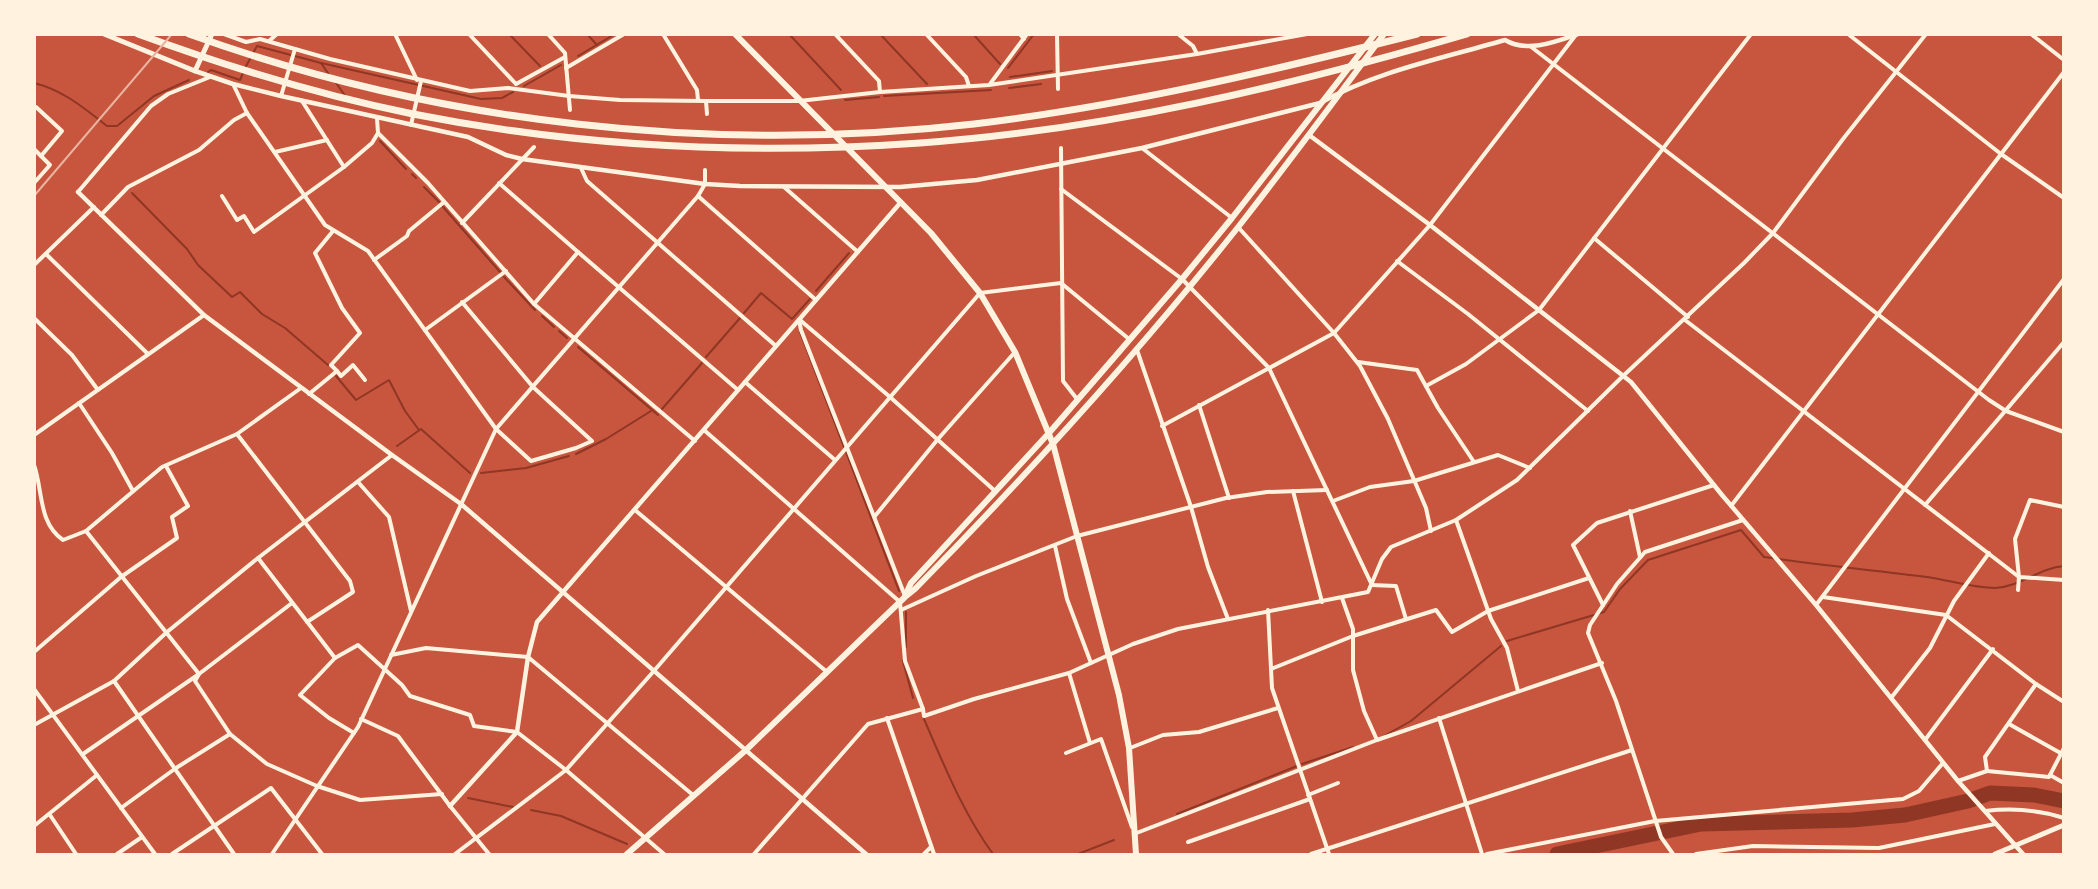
<svg xmlns="http://www.w3.org/2000/svg" width="2098" height="889" font-family="'Noto Sans',sans-serif">
	<style>
		.lines { fill: none; stroke-linecap: round; stroke-linejoin: round }
		.stream { stroke: #8f3625; stroke-width: 2 }
		.river { stroke: #8f3625; stroke-width: 15 }
		.minor { stroke: #fff3e0; stroke-width: 4 }
		.tertiary { stroke: #fff3e0; stroke-width: 4.5 }
		.secondary { stroke: #fff3e0; stroke-width: 5 }
		.primary { stroke: #fff3e0; stroke-width: 6 }
		.trunk { stroke: #fff3e0; stroke-width: 6 }
		.motorway { stroke: #fff3e0; stroke-width: 7 }
		.rail { stroke: #e9b49f; stroke-width: 2 }
	</style>
	<rect width="100%" height="100%" fill="#c8553d"/>
	<g class="lines">
		<g class="stream">
			<path d="M509,34l31,32"/>
			<path d="M587,34l10,11"/>
			<path d="M789,34l52,56"/>
			<path d="M880,34l47,50"/>
			<path d="M973,34l27,30"/>
			<path d="M578,56l37,-22"/>
			<path d="M321,63l9,13"/>
			<path d="M245,68l12,-22 64,17 160,36 21,-1 11,-6"/>
			<path d="M1008,68l26,-34"/>
			<path d="M208,72l3,-2 29,10 3,-7"/>
			<path d="M1010,77l42,-6"/>
			<path d="M334,80l12,17"/>
			<path d="M34,83c29,7 50,25 73,43h10l37,-30 35,-16"/>
			<path d="M524,86l37,-21"/>
			<path d="M1009,88l32,-4"/>
			<path d="M884,96l107,-6"/>
			<path d="M845,100l34,-3"/>
			<path d="M380,141l26,28"/>
			<path d="M412,174l4,4"/>
			<path d="M424,187l16,16"/>
			<path d="M132,193l55,56 11,16 34,32 8,-5 22,22 23,14 43,37"/>
			<path d="M443,207l57,65"/>
			<path d="M504,277l31,33"/>
			<path d="M816,291l33,-38"/>
			<path d="M744,313l17,-20 31,26 18,-20"/>
			<path d="M542,316l12,11"/>
			<path d="M559,331l8,7"/>
			<path d="M800,332l44,115"/>
			<path d="M578,347l80,68"/>
			<path d="M706,357l34,-39"/>
			<path d="M336,376l20,24 33,-20 16,31 14,19"/>
			<path d="M662,409l40,-46"/>
			<path d="M397,446l24,-17 49,44"/>
			<path d="M846,452l53,139"/>
			<path d="M576,454l30,-15 45,-28"/>
			<path d="M481,473l45,-5 43,-12"/>
			<path d="M906,612v35"/>
			<path d="M1507,641l97,-29 16,-23 28,-29 93,-30 23,27c54,8 109,13 163,20 22,3 46,11 68,11 25,-1 44,-20 69,-22"/>
			<path d="M903,661l10,37"/>
			<path d="M924,719c20,46 39,94 69,135"/>
			<path d="M1384,736l27,-15 90,-75"/>
			<path d="M1302,764l51,-17"/>
			<path d="M468,798l45,9"/>
			<path d="M531,810l30,6 66,28"/>
			<path d="M1177,814l120,-48"/>
			<path d="M1078,854l36,-14"/>
		</g>
		<path class="river" d="M1557,854l144,-30 151,-4 53,-5 63,-14 22,-8 44,2 30,6"/>
		<g class="minor">
			<path d="M224,34l22,8 14,-3 70,20 140,32 38,-3 61,8 51,4 86,1h93l81,-9 109,-7 208,-31 110,-20"/>
			<path d="M395,34l22,46"/>
			<path d="M469,34l47,50"/>
			<path d="M548,34l17,19 5,57"/>
			<path d="M663,34l34,56 1,10"/>
			<path d="M835,34l44,47 1,11"/>
			<path d="M926,34l40,43 3,9"/>
			<path d="M1020,34l4,5"/>
			<path d="M1057,34l1,55"/>
			<path d="M1178,34l15,12 4,8"/>
			<path d="M1340,34h15"/>
			<path d="M1848,34l153,120 63,44"/>
			<path d="M2031,34l33,26"/>
			<path d="M269,41l8,-7"/>
			<path d="M1530,46l459,354 17,11 58,21"/>
			<path d="M566,68l58,-34"/>
			<path d="M233,84l14,29 78,112 43,26 128,178 35,32 45,-13 16,-7 -59,-54 -71,-85"/>
			<path d="M516,84l49,-27"/>
			<path d="M990,84l37,-50"/>
			<path d="M281,96l14,-47"/>
			<path d="M302,101l42,66"/>
			<path d="M706,101l1,13"/>
			<path d="M34,109l2,-2 26,24 -21,25"/>
			<path d="M377,118l1,15 50,50 106,121 161,137"/>
			<path d="M411,125l10,-44"/>
			<path d="M1061,148l2,233 14,18"/>
			<path d="M1142,148l90,70"/>
			<path d="M34,149l16,16 -16,18"/>
			<path d="M275,152l52,-12"/>
			<path d="M581,168l6,13 189,165"/>
			<path d="M499,183l79,69"/>
			<path d="M784,187l74,65"/>
			<path d="M1061,189l121,90 87,89 102,215"/>
			<path d="M78,192l73,-86 17,-12 42,-17"/>
			<path d="M222,196l15,24 7,-4 10,16 90,-65 28,-24 6,-10"/>
			<path d="M698,196l118,104"/>
			<path d="M101,215l27,-28 71,-37 35,-30 13,-7"/>
			<path d="M462,223l72,-76"/>
			<path d="M1238,227l96,106 26,33 28,53 38,89 5,23"/>
			<path d="M1594,238l94,79"/>
			<path d="M46,254l102,100"/>
			<path d="M374,260l33,-24 2,-5 35,-29"/>
			<path d="M1397,261l71,53 120,97"/>
			<path d="M34,265l60,-58"/>
			<path d="M534,304l44,-52 160,138"/>
			<path d="M34,318l38,37 26,35"/>
			<path d="M799,320l2,10 104,266"/>
			<path d="M800,320l90,77 105,94"/>
			<path d="M1685,320l334,257 45,3"/>
			<path d="M425,330l81,-59"/>
			<path d="M1137,350l54,157 17,60 20,52"/>
			<path d="M1358,362l59,8 21,38 36,54"/>
			<path d="M337,371l4,5 12,-11 12,15"/>
			<path d="M745,382l90,78"/>
			<path d="M1426,386l40,-22 73,-54 212,-276"/>
			<path d="M301,388l-64,46 -75,33 -76,64 113,143 -4,7 35,53 37,30 50,22 43,14 82,-6"/>
			<path d="M309,394l28,-23 -6,-6 29,-32 -18,-25 -27,-55 18,-22"/>
			<path d="M79,403l33,50 21,38"/>
			<path d="M1199,405l30,93"/>
			<path d="M1162,426l172,-93 96,-108 145,-189"/>
			<path d="M704,430l196,172 5,59 18,48"/>
			<path d="M237,434l113,147 3,11 -46,30"/>
			<path d="M34,435l170,-120"/>
			<path d="M34,465c9,25 4,58 29,75l23,-9"/>
			<path d="M358,482l31,35 22,94"/>
			<path d="M1293,491l29,111"/>
			<path d="M1333,501l37,-14 44,-6 84,-26 32,13"/>
			<path d="M1925,505l139,-163"/>
			<path d="M1731,506l333,-434"/>
			<path d="M635,510l192,162"/>
			<path d="M1630,511l10,46"/>
			<path d="M875,516l63,-77 77,-87"/>
			<path d="M1456,520l35,99 16,29 11,43"/>
			<path d="M1055,546l12,53 24,64"/>
			<path d="M258,558l77,100"/>
			<path d="M1371,585l25,1 10,33"/>
			<path d="M2018,590l1,-13 -4,-38 15,-39 34,7"/>
			<path d="M1823,597l123,18 90,69 28,18"/>
			<path d="M1342,598l11,31v41l11,41 13,29"/>
			<path d="M1603,605l-30,-60 24,-22 117,-38"/>
			<path d="M1816,605l248,-326"/>
			<path d="M901,610l75,-34 101,-40 149,-38 41,-6 60,-2"/>
			<path d="M1268,610l4,78 57,166"/>
			<path d="M34,652l87,-75 56,-39 -5,-21 16,-11 -22,-40"/>
			<path d="M391,655l35,-7 102,9 165,138"/>
			<path d="M1271,669l82,-33 83,-26 16,22 36,-21 101,-33"/>
			<path d="M1069,673l21,70"/>
			<path d="M114,681l120,173"/>
			<path d="M2036,684l-51,73 2,14 62,6 15,-29"/>
			<path d="M34,689l121,165"/>
			<path d="M1891,698l39,-50 24,-47 35,-48"/>
			<path d="M887,718l47,136"/>
			<path d="M1439,718l43,136"/>
			<path d="M361,719l37,17 52,70 39,48"/>
			<path d="M2009,724l55,31"/>
			<path d="M34,725l80,-44 53,-49 91,-74 134,-103"/>
			<path d="M354,733l-25,-15 -29,-23 35,-37 23,-13 44,40 8,11 60,19 4,11 43,6 49,38 98,84"/>
			<path d="M1925,740l68,-91"/>
			<path d="M1130,748l33,-13 36,-3 79,-24"/>
			<path d="M1066,753l35,-14 31,88"/>
			<path d="M83,754l116,-80 93,-71"/>
			<path d="M2050,775l14,8"/>
			<path d="M1958,781l29,-10"/>
			<path d="M1308,795l30,-12"/>
			<path d="M121,808l55,-40 54,-34"/>
			<path d="M1985,811c27,-3 52,-2 79,7"/>
			<path d="M50,815l26,39"/>
			<path d="M34,826l63,-51"/>
			<path d="M1134,834l243,-94 225,-77"/>
			<path d="M1188,842l122,-43"/>
			<path d="M117,854l25,-17"/>
			<path d="M172,854l99,-66 51,66"/>
			<path d="M272,854l86,-127 138,-298 202,-233 7,-12v-14"/>
			<path d="M455,854l111,-84 87,-98 327,-379 81,-10 68,56"/>
			<path d="M754,854l114,-130 55,-15 1,7 50,-17 95,-26 64,-29 45,-15 190,-37 14,-33 9,-12 65,-27 61,-40 106,-104 121,-113 29,-30 70,-94 83,-105"/>
			<path d="M924,854l7,-7"/>
			<path d="M1311,854l321,-104"/>
			<path d="M1487,854l168,-33 248,-22 16,-8 24,-28"/>
			<path d="M1673,854l-12,-17 -45,-136 -28,-68 2,-8 27,-41 28,-32 98,-32"/>
			<path d="M1696,854l57,-8 126,2 116,-24"/>
		</g>
		<g class="tertiary">
			<path d="M195,71l38,13 48,12 187,41 38,18 16,4 183,25 35,2 160,1 77,-7 165,-32 178,-45c57,-32 123,-45 185,-63 22,13 50,2 73,-6"/>
			<path d="M1309,135l121,90 201,157 91,113 94,110 142,176 65,73"/>
			<path d="M78,192l126,123 188,140 69,49 405,350"/>
			<path d="M450,806l67,-74 11,-75 9,-35 364,-420"/>
		</g>
		<g class="secondary">
			<path d="M104,34l91,37 17,-37"/>
			<path d="M1995,854l69,-29"/>
		</g>
		<g class="primary">
			<path d="M905,596l6,-13 138,-150 133,-154 50,-61 143,-184"/>
			<path d="M627,854l119,-104 159,-153 10,-8c114,-116 223,-236 324,-363 49,-63 97,-127 145,-192"/>
		</g>
		<path class="trunk" d="M735,34l196,199 49,60 35,59 38,92 66,251 10,53 7,106"/>
		<g class="motorway">
			<path d="M138,34c90,33 181,61 275,80 166,33 338,41 507,29 186,-13 369,-57 547,-109"/>
			<path d="M189,34c249,90 523,120 785,90 150,-18 297,-53 443,-90"/>
		</g>
		<path class="rail" d="M34,196l138,-162"/>
	</g>
	<rect width="2098" height="889" fill="none" stroke="#fff3e0" stroke-width="72"/>
</svg>
